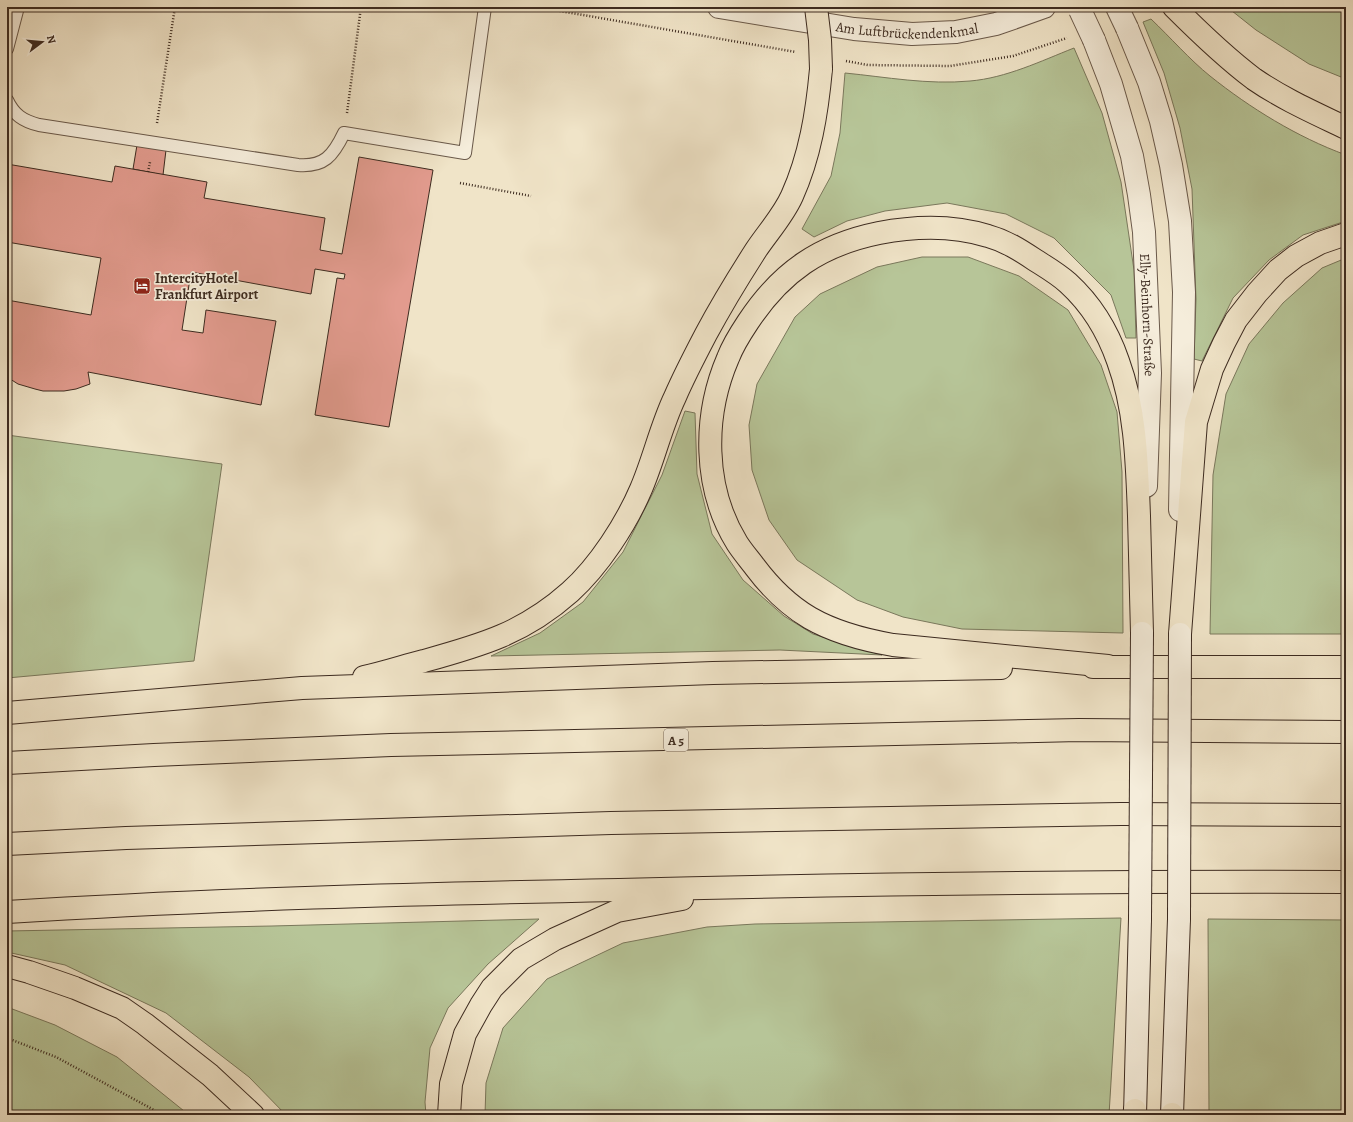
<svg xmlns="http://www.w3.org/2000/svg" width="1353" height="1122" font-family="Alegreya,serif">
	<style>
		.green { fill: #b7c598; stroke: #7a785c }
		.building { fill: #e29b8e; stroke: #3d2b20 }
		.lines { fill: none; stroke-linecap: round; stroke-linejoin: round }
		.service-casing { stroke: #6a594a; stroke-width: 14 }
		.minor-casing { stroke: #6a594a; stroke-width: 24 }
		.tertiary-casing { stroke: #6a594a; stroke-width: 24 }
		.secondary-casing { stroke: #3d2b20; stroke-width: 24 }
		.motorway-casing { stroke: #3d2b20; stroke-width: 24 }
		.path { stroke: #3d2b20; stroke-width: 2.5; stroke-dasharray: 1 2; stroke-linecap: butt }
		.service { stroke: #f5eddb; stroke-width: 12 }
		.minor { stroke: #f5eddb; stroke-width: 22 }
		.tertiary { stroke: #f5eddb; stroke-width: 22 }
		.secondary { stroke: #f5eddb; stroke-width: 22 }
		.motorway { stroke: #f0e4c8; stroke-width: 22 }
		.tertiary-bridge-casing { stroke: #6a594a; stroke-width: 24; stroke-linecap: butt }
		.secondary-bridge-casing { stroke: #3d2b20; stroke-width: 24; stroke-linecap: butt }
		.motorway-bridge-casing { stroke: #3d2b20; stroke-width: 24; stroke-linecap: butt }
		.tertiary-bridge { stroke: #f5eddb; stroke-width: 22 }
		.secondary-bridge { stroke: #f5eddb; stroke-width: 22 }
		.motorway-bridge { stroke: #f0e4c8; stroke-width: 22 }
		.labels { text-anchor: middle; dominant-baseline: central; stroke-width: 3.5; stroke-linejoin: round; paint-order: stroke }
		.shield { fill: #f5eddb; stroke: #746558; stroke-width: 1 }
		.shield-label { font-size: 13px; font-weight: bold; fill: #3d2b20 }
		.street-label { font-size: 14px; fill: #3d2b20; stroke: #f5eddb }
		.poi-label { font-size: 14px; font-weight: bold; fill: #3d2b20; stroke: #f5eddb; text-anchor: start }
	</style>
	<rect width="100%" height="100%" fill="#f0e4c8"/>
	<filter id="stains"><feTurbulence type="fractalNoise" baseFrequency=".005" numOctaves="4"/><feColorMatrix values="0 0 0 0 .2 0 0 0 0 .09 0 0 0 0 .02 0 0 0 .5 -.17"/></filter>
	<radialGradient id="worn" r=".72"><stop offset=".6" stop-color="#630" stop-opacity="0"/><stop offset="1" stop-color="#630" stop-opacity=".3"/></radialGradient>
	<g class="green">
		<path d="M1227,7h119v72l-37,-15 -53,-34z"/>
		<path d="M1151,19c19,18 39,41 59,57 40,32 87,61 136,79v66l-43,14 -34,25 -36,38 -31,63 -8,-2 2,-60 -4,-110 -12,-61 -16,-55 -21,-51z"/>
		<path d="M1074,48l28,65 19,69 13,88 2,68h-10l-15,-43 -57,-57 -48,-24 -59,-11 -62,8 -38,10 -33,16 -12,-8 29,-53 9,-43 5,-60c41,4 83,12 125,8 36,-3 71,-20 104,-33z"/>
		<path d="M922,257h46l51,19 49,34 33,55 16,47 5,60 1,161 -161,-4 -59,-12 -46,-17 -60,-40 -28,-40 -17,-50 -3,-45 8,-41 38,-67 25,-23 57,-27z"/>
		<path d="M1346,258v376h-136l3,-159 13,-81 23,-50 34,-41 39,-35z"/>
		<path d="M685,411l10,2 2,61 15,60 31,46 41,36 29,18 69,21 -102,-5 -289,6 49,-23 43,-31 40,-50 39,-77z"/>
		<path d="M7,435l215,29 -28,197 -187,17z"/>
		<path d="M1121,918l-12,197h-624l1,-32 17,-55 44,-49 76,-36 84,-16 48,-3z"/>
		<path d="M539,919l-51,45 -40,44 -18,40 -5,54 1,13h-140l-37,-38 -83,-64 -101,-48 -58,-13v-21l265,-5z"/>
		<path d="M1208,919l138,1v195h-137z"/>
		<path d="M7,1007l48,18 62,32 72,58h-182z"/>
	</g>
	<g class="building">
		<path d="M137,145l29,5 -3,25 -30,-6z"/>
		<path d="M359,157l74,13 -44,257 -74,-12 22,-137 7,1 1,-5 -30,-5 -4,25 -120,-22 -9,58 21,3 3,-23 70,11 -15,84 -173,-33 2,12 -14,5 -12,2h-21l-8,-2 -17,-5 -11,-7v-77l84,15 10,-57 -94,-16v-78l105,18 3,-16 92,16 -3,16 121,20 -5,32 22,4z"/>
	</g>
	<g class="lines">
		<defs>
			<g id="service">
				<path d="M7,49l11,-42"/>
				<path d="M7,100c7,15 16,21 32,25l259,40c26,2 35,-9 46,-32l121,20 20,-146"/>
			</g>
			<g id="minor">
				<path id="s1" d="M719,7l135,22 58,5 44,-2 40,-8 48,-17"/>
			</g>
			<g id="tertiary">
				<path d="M1127,28l22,54 12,39 10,44 9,56 4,71 -4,218"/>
				<path id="s2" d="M1094,40l17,44 21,72 7,39 5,37 6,141 -4,113"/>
			</g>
			<g id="secondary">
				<path d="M1135,1115l5,-196"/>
				<path d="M1172,1115l7,-196"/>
			</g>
			<g id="motorway">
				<path d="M1174,7c25,25 52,51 80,72 29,20 61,34 92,49"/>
				<path d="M1180,634l16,-212 16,-53 12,-26 12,-23 21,-27 21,-23 18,-14 24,-13 26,-9"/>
				<path d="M1108,666l-215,-21c-29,-5 -57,-12 -83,-27 -22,-13 -40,-31 -55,-51 -6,-8 -13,-16 -18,-24 -34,-55 -34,-127 -9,-185 5,-13 12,-24 20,-36 33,-50 72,-77 131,-89 36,-7 74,-8 109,3 18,5 32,14 47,24 11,7 23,14 33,23 23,21 40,49 50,78 18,49 19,103 21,155 1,39 2,78 3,117"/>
				<path d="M1093,667h253"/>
				<path d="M364,677c20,-4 40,-11 60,-16 58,-16 100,-28 146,-69 29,-26 56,-68 71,-103 13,-30 20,-63 34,-92 9,-21 20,-42 31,-63 15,-28 32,-56 50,-84 12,-18 27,-34 36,-54 18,-40 25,-83 29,-127"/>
				<path d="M7,713l295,-25 411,-15 288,-5"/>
				<path d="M7,763l147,-8 237,-10 688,-15 267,2"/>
				<path d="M7,844l119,-6 485,-15 510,-9 225,1"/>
				<path d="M7,912c204,-13 408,-18 612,-22 242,-6 485,-9 727,-8"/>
				<path d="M7,966l22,6 46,16 47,20 23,16 65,51 43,40"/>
				<path d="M1172,1114v1"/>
				<path d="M449,1115l2,-31 14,-50 16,-29 11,-17 29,-29 34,-20 62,-28 65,-12"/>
				<path d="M1134,1115l1,-5"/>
			</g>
		</defs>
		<use href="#service" class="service-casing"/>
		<use href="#minor" class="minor-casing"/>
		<use href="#tertiary" class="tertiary-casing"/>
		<use href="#secondary" class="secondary-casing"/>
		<use href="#motorway" class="motorway-casing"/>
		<g class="path">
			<path d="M530,7l30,4 236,41"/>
			<path d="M846,61l22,4 82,1 63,-10 54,-18"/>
			<path d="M347,113l14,-106"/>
			<path d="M157,123l18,-116"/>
			<path d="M148,172l2,-10"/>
			<path d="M460,183l71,13"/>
			<path d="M7,1038l49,19 98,53 5,5"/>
		</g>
		<use href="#service" class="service"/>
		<use href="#minor" class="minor"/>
		<use href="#tertiary" class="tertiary"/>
		<use href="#secondary" class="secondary"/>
		<use href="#motorway" class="motorway"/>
		<defs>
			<g id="tertiary-bridge">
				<path d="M1117,7l10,21"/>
				<path d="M1080,10l14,30"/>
			</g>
			<g id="secondary-bridge">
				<path d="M1140,919l2,-286"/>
				<path d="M1179,919l1,-285"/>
			</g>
			<path id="motorway-bridge" d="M816,7l4,33 1,29"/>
		</defs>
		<use href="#tertiary-bridge" class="tertiary-bridge-casing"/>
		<use href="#secondary-bridge" class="secondary-bridge-casing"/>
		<use href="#motorway-bridge" class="motorway-bridge-casing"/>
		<use href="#tertiary-bridge" class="tertiary-bridge"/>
		<use href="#secondary-bridge" class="secondary-bridge"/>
		<use href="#motorway-bridge" class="motorway-bridge"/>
	</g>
	<defs>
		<symbol id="hotel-square" viewBox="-11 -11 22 22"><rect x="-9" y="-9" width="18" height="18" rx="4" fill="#8f2418" stroke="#f5eddb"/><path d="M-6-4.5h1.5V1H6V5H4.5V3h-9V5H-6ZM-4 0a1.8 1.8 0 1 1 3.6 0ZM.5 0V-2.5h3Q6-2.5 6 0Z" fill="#fff"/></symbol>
	</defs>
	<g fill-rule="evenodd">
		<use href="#hotel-square" x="132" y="276" width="20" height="20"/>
	</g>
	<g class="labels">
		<rect class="shield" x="664" y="729" width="24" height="22" rx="3"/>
		<g class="shield-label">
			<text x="676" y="740">A 5</text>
		</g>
		<g class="street-label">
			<text stroke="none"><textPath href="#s1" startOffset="190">Am Luftbrückendenkmal</textPath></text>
			<text stroke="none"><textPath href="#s2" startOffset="282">Elly-Beinhorn-Straße</textPath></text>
		</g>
		<g class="poi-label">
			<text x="155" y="278">IntercityHotel<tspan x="155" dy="16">Frankfurt Airport</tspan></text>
		</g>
	</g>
	<rect width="1353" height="1122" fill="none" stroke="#f0e4c8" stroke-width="24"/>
	<rect x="8" y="8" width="1337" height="1106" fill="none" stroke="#3d2b20" stroke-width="2"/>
	<rect x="12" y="12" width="1329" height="1098" fill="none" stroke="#3d2b20"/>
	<g transform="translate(42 42) rotate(74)" stroke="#f5eddb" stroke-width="3" paint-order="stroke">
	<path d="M0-3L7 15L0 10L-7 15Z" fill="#3d2b20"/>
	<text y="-6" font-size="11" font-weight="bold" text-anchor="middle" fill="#3d2b20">N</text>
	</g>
	<rect width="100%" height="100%" filter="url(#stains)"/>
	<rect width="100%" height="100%" fill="url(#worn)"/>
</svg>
